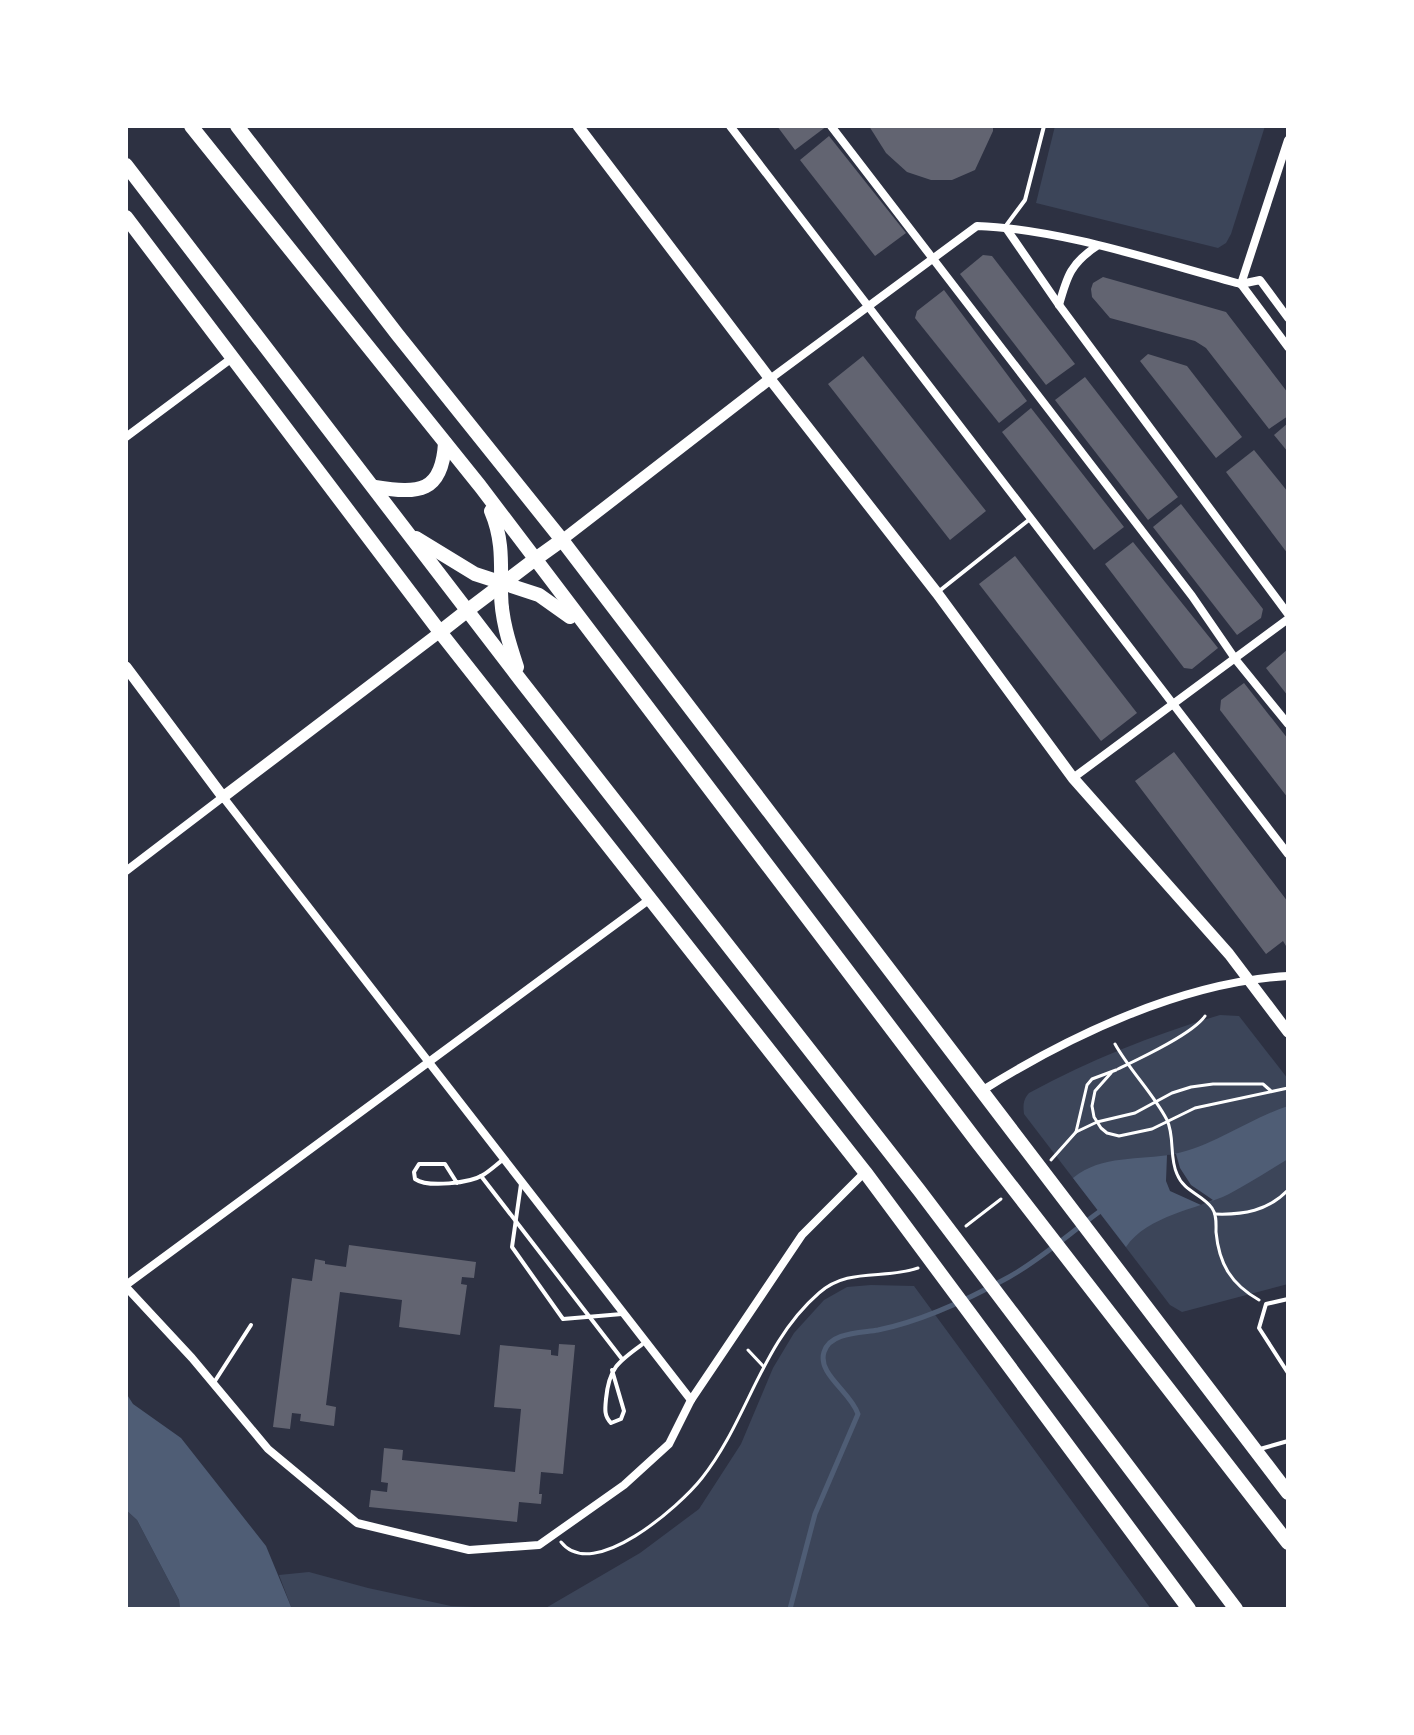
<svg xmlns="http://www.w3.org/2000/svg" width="1414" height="1735" font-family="Barlow,sans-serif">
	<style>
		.green { fill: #3c4559 }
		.water { fill: #4f5d75 }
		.pier { fill: #2d3142 }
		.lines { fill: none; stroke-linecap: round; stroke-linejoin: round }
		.stream { stroke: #4f5d75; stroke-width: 5 }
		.building { fill: #626471 }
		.path { stroke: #fff; stroke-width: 3 }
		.service { stroke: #fff; stroke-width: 4 }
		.minor { stroke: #fff; stroke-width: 8 }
		.tertiary { stroke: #fff; stroke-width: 11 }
		.primary { stroke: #fff; stroke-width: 14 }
		.trunk { stroke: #fff; stroke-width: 14 }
	</style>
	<rect width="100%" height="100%" fill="#2d3142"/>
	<g class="green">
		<path d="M1055,126h210l-34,108 -5,9 -8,5 -182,-45z"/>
		<path d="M1220,1015l19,1 49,63v205l-106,28 -12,-7 -146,-191c-1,-9 -1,-14 5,-21 62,-34 124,-58 191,-78z"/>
		<path d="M871,1285l43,1 237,323h-607l96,-56 59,-44 42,-65 32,-76 21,-35 30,-33 23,-13z"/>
		<path d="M126,1510l11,10 42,80 1,9h-54z"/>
		<path d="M309,1572l59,16 83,18 73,3h-232l-13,-34z"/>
	</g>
	<g class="water">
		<path d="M1288,1106v53c-20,12 -38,24 -59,35 -33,16 -81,21 -103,53l-53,-69c30,-24 65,-17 101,-24 40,-8 75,-35 114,-48z"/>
		<path d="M126,1393l7,11 48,34 85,108 26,63h-112l-1,-9 -42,-80 -11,-10z"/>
	</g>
	<path class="pier" d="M1176,1154l4,14 11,17 22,15 -12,5 -31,-14 -4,-10 1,-26z"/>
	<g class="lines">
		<path class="stream" d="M790,1609l25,-95 43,-100c-7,-22 -41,-40 -34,-62 6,-20 37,-19 54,-22 45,-9 91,-31 131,-53 32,-18 61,-44 90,-65"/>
	</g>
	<g class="building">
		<path d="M777,126h50l-32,24z"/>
		<path d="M869,126h124v5l-18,39 -23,10h-21l-24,-8 -21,-19z"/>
		<path d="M829,136l77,97 -31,23 -75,-96z"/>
		<path d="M983,255l9,1 83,108 -29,21 -86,-111z"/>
		<path d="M1103,277l123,35 62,81v23l-19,13 -63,-81 -11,-7 -85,-23 -18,-21 -1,-8 2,-6z"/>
		<path d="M944,290l83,111 -28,22 -84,-105 2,-7z"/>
		<path d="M1148,354l39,12 55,71 -26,21 -76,-97z"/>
		<path d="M863,356l123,155 -36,29 -122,-156z"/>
		<path d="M1085,377l93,120 -30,23 -93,-120z"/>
		<path d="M1031,408l93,119 -30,23 -92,-118z"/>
		<path d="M1288,423v29l-14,-17z"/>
		<path d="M1254,450l34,42v62l-62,-82z"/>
		<path d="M1181,504l82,105 -2,9 -24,17 -84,-108z"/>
		<path d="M1133,542l85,106 -26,21 -8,-1 -79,-104z"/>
		<path d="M1015,556l122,157 -36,28 -122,-157z"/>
		<path d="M1288,649v47l-22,-28z"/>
		<path d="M1244,683l44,56v59l-68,-88 1,-10z"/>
		<path d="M1174,752l114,150 -2,44 -3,-5 -17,13 -131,-173z"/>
		<path d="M349,1245l127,17 -2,16 -12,-1 -1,7 6,1 -7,50 -61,-8 3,-27 -62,-8 -14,113 10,2 -2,19 -34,-5 1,-7 -9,-1 -2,16 -17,-2 19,-149 20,3 3,-22 10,2v3l21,3z"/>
		<path d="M559,1344l16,1 -12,129 -22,-2 -2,22h3l-1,10 -22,-2 -2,20 -148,-15 2,-17 16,2 1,-9 -7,-1 3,-34 19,2 -1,10 113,12 6,-63 -27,-2 6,-62 51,5v5l7,1z"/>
	</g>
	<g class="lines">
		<g class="path">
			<path d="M1115,1044c15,27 38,49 52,76 8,17 2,37 10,54 7,18 25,20 35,34 5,7 4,16 4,24 3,32 15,52 43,68"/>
			<path d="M1118,1069c21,-10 75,-35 87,-53"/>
			<path d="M1111,1073l-16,18 -3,15 2,11 7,11 6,5 12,3 33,-7 43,-21 93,-20"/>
			<path d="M1076,1132l21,-10 38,-9 37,-20 19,-6 22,-3h50l8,7"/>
			<path d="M1051,1160l25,-28 11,-47 5,-6 24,-9"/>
			<path d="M1215,1214c28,1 53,-3 73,-24"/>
			<path d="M966,1226l35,-27"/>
			<path d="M748,1350l15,16"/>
			<path d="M561,1542c32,41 119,-36 141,-64 46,-58 59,-135 117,-185 29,-26 65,-13 99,-25"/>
		</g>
		<g class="service">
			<path d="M1005,227l20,-27 19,-74"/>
			<path d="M938,592l92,-73"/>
			<path d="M481,1176l141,183"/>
			<path d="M457,1183l-12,-19h-26l-5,8 1,7c13,9 55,4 68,-4 8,-5 14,-11 21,-16"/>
			<path d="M521,1184l-9,63 51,72 59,-5"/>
			<path d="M1288,1299l-22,5 -7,24 29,45"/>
			<path d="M612,1370l12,41 -3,8 -10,4c-7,-7 -6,-14 -5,-24 3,-32 13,-38 38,-56"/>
			<path d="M215,1381l36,-56"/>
			<path d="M1260,1449l28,-8"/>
		</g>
		<g class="minor">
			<path d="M730,126l558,728"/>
			<path d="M831,126l361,470 44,64 52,64"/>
			<path d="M1006,228l53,77 229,309"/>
			<path d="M1241,284l47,-144"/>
			<path d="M1241,284l47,63"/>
			<path d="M1059,305c8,-29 12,-42 38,-59"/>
			<path d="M770,379l207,-153c85,3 181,36 264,58l19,-4 28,38"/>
			<path d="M126,437l106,-79"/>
			<path d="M1073,778l215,-159"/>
			<path d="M126,871l97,-74 468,603"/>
			<path d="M983,1090c88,-55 200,-108 305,-114"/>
			<path d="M126,1285l524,-386"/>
			<path d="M126,1287l66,71 76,91 89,74 112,27 70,-5 85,-60 45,-41 22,-44 111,-165 63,-63"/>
		</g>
		<g class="tertiary">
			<path d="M578,126l192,253 167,214 136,185 156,176 59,78"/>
			<path d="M562,540l208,-161"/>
			<path d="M126,667l97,130 217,-165"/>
		</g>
		<g class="primary">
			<path d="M237,126l160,208 165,206 726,953"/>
			<path d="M126,217l314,415 425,540 324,437"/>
			<path d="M534,560l28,-20"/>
			<path d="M440,632l28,-22"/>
		</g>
		<g class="trunk">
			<path d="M191,126l289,360 498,657 310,400"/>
			<path d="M126,165l396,517 397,508 317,419"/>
			<path d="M375,487c44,7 67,6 70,-44"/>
			<path d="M491,511c12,28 10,52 10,81 0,26 8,51 16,75"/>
			<path d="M416,538l59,36 64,21 31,22"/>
			<path d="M468,610l66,-50"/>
		</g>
	</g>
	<rect width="1414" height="1735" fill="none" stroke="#ffffff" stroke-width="256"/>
</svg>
